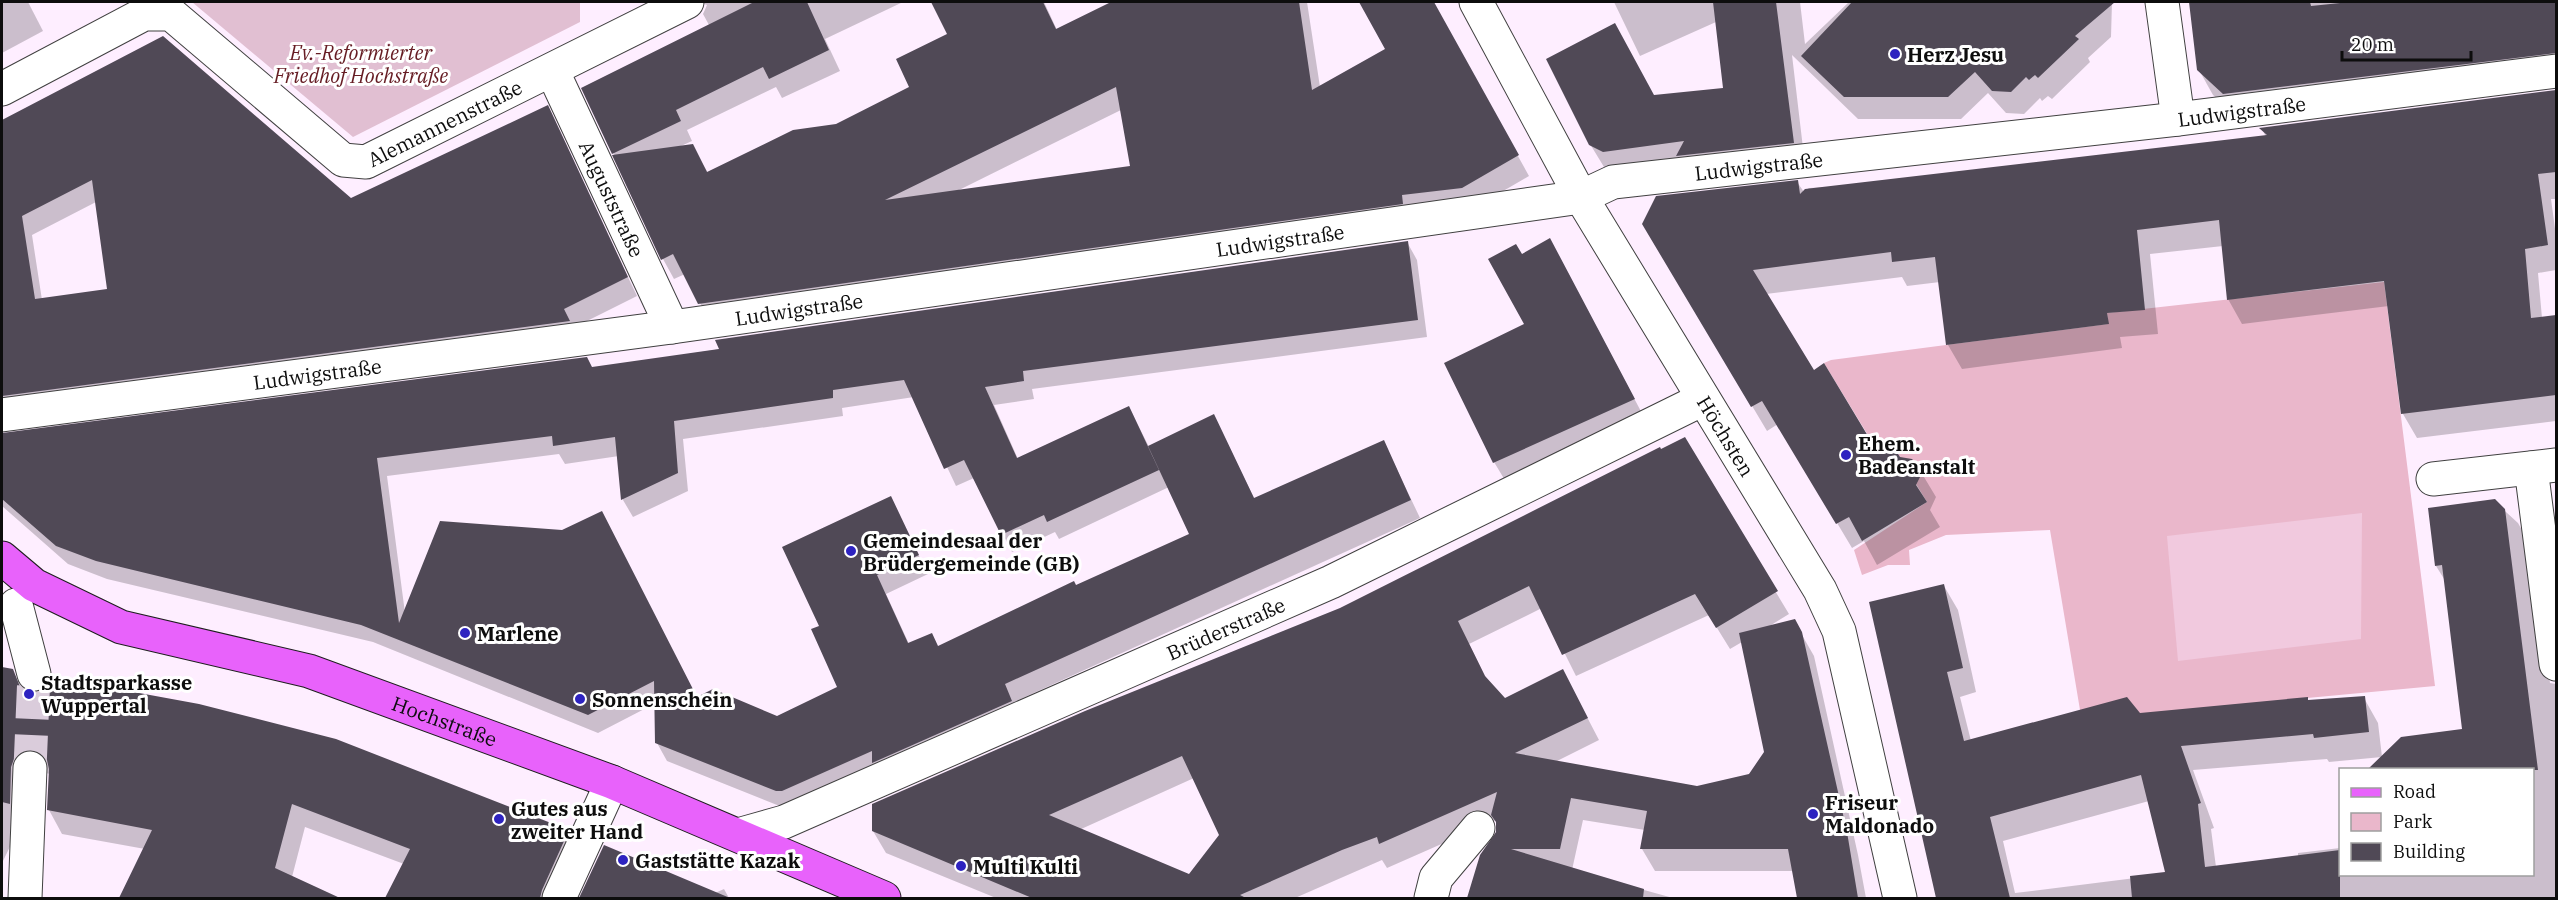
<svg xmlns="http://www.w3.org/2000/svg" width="2558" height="900" font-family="'IBM Plex Serif',serif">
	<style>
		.green { fill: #eab7cb }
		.cemetery { fill: #e1bfd2 }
		.pitch { fill: #f1c9de }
		.shadow { fill: #0003; fill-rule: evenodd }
		.building { fill: #504956; fill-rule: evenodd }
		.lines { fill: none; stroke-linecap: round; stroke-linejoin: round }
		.minor-tunnel { stroke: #daccdb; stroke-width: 33; stroke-dasharray: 33 16; stroke-linecap: butt }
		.minor-casing { stroke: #404040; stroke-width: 35 }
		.major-casing { stroke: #1e1e1e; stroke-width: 35 }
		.minor { stroke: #fff; stroke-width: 33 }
		.major { stroke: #e862fb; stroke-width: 33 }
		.poi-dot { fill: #2e23c0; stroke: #fff; stroke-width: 2 }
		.labels { text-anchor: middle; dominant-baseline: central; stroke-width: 6; stroke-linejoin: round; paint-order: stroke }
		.park-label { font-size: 20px; font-style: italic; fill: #661c23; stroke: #fff }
		.poi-label { font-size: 20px; font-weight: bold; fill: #0d0d0d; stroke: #fff; text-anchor: start }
		.street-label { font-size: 20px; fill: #0d0d0d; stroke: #fff }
	</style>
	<rect width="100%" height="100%" fill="#feeeff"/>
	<path class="green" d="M2384,282l51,404 -296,28 -59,-4 -30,-180 -104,5 -37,15 1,15h-22l-26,10 -8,-25 73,-48 -35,-58 -15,6 -53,-87 7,-3 277,-36 -1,-11z"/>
	<path class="cemetery" d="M192,2h388v20l-227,115z"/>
	<path class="pitch" d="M2362,513l-1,126 -183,22 -11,-125z"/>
	<g class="shadow">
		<path d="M2,2h26l15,29 -41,22z"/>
		<path d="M699,2h204l-78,37 15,32 -58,27 -6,-11 -89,43 5,11 -11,5h11l16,27 128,-47 75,-39 38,-53 -16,-32h111l13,28 58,-28h192l13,85 67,-38 -26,-47h71l97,174 -55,32 -763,116 -26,-50 -11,5 -11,-20 -80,-171 126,-63 -6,-11 4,-9zM1121,110l11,57 -175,24z"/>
		<path d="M1614,2h186l5,42 44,-42h263l-1,35 -23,21 2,4 -38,37 -4,-3 -6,5 -2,-3 -16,16 -18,-1 -18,-20 -27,26h-103l-66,-64 13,110 -189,9 -12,-7 -14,-23 64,-47 70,-7 -8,-68 -76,34z"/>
		<path d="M2191,2h365v76l-317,40 -26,-23 -14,-25z"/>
		<path d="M163,38l188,161 196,-92 90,189 -64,32 -571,75v-282zM96,202l13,89 -67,9 -10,-65z"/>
		<path d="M2556,91v108h-5l5,37v34l-18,3 4,45 14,-1v104l-139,17 -14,-24 -14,-108 -147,18 -14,-25 -5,-53 -73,8 8,80 -38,3 2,11 -160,21 -14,-24 -8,-63 -33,4 -5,-9 -136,17 47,78 64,81 22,6 22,13 15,25 -6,13 10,17 -63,38 -13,-24 -12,7 -74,-124 -11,7 -109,-183 139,-66 7,10 5,-4 21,-1 436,-50 -4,-8z"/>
		<path d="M1407,242l10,18 10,77 -395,52 2,10 -40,6 24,54 111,-52 20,40 65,-31 41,84 129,-58 36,76 -406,184 7,18 -234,89 -120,-48 -10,-18 -1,-40 -58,30 -225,-91 -266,-63 -39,-15 -66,-58v-71l590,-66zM914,397l42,89 18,-8 38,74 43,-20 4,7 110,-52 22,48 -253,112 -29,-3 -23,-50 42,-20 -38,-76 -69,128 18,62 -61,29 -81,-19 -256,-176 -36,91 -18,-137 172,-22 6,10 54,-8 4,44 10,17 55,-26 -5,-52 160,-23 -1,-8z"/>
		<path d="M1521,256l40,4 84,159 -139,63 -12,-20 33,-137z"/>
		<path d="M1684,439l105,175 -21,13 26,-6 20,35 44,199 8,43h-68l-5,-27h-138l-13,-22 3,-19 -62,-10 -11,50 101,28h-204l12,-42 17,-24 -2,-12 -109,48 -5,-8 -87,38h-299l-110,-45 -13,-22 467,-221zM1542,608l34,68 133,-61 21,34 12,-7 24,110 -16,23 -52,12 -143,-25 44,-22 -36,-69 -59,29 -16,-18 -19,-38zM1194,778l27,57 -31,41 -111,-46z"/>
		<path d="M2494,501l24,22 14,25 18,135 6,1v214h-618l-6,-21 12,-291 14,24 18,82 -16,5 11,44 169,-26 224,-17 14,25 4,34 -53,5 -2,-3 -134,11 21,58 -3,1 5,38 82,-10v-4l42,-5v26h192v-104l-68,-39 -18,-149 -10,-16zM2149,801l18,73 -152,19 -12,-52z"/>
		<path d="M2,669l10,2 12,20 544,141 14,23 -20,43h-175l17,-34 -99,-37 -13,50 45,21h-216l24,-49 -83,-15 -13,-24 1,-36 -4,-1 -44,90z"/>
		<path d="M605,847l110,46 9,-4 5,9h-148z"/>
	</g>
	<g class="building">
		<path d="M754,2h53l22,48 -60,29 -6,-12 -87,43 5,11 -69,33 -31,-66z"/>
		<path d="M931,2h112l13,27 55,-27h188l13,88 73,-41 -26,-47h75l85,153 -57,33 -60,7 1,9 -705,100 -25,-50 -12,6 -49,-105 81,-11 14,28 86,-42 43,-6 73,-37 -13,-28 51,-25zM1116,87l14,79 -245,34z"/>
		<path d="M1713,2h63l18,141 -118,13 8,-15 -81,11 -14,-7 -43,-86 69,-36 39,72 69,-7z"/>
		<path d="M1852,2h263l-40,34 4,3 -41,39 -3,-3 -6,5 -3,-3 -15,15 -19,-1 -17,-19 -27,25h-104l-43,-41z"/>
		<path d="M2189,2h121l1,4 39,-4h206v51l-333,41 -26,-24z"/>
		<path d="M163,36l188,162 197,-93 80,172 -64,32 6,12 -568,75v-276zM92,180l15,109 -72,10 -13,-83z"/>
		<path d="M2556,90v82l-18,2 10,71 -23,4 6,69 25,-3v80l-155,19 -17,-133 -157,19 -8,-80 -82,10 8,80 -38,3 2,11 -163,21 -11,-88 -43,5 -1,-10 -138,18 61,100 10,-7 53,88 14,-8 9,14 12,2 11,12 -7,14 11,17 -65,39 -13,-24 -13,7 -74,-123 -11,6 -109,-183 14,-28 142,-16 2,14 5,-5 462,-54 -8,-7z"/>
		<path d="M1550,238l85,161 -142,64 -49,-100 80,-39 -36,-65 28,-15 6,10z"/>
		<path d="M1408,241l10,79 -395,51 1,10 -39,6 32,71 112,-52 30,64 -112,52 -3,-7 -43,20 -37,-75 -20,9 -40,-89 -71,10v8l-159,23 4,52 -57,27 -6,-63 -62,9 -1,-10 -175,22 22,165 41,-102 122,9 40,-19 95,186 16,-8 64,27 60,-29 -26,-58 8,-3 -37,-79 109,-51 28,59 -42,20 31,68 24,-10 6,13 136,-65 2,4 113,-51 -41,-88 66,-32 40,84 130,-58 27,60 -406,184 7,17 -140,62v-12l-90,40h-6l-121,-48 -1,-62 -66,34 -227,-90 -265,-64 -40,-15 -54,-47v-66l585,-76 5,10 127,-18 -4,-9z"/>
		<path d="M1685,437l93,154 -62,37 -21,-34 -133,61 -33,-69 -71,35 27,55 20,22 58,-29 25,49 -73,35 182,33 52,-12 15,-22 -25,-119 56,-14 7,13 45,200 11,66h-61l-9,-49h-148l7,-38 -76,-13 -11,51h-49l133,40 -1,9h-176l13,-43 16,-23v-10l-5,-7 6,-23 -118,52 -2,-7 -35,13 -102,45 6,3h-214l-160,-67v-27l213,-93 255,-103 320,-161 1,2zM1182,756l37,79 -30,39 -140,-59z"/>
		<path d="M2495,499l10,10 33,261h-171l34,-33 61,-8 -20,-164 -7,1 -7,-58z"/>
		<path d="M1944,584l19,84 -16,4 17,69 163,-44 13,16 168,-16v3l57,-4 4,36 -55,6 -1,-4 -132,12 20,57 -3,1 7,63 135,-17v48h-208l-2,-22 35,-4 -24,-97 -151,42 20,81h-74l-67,-296z"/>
		<path d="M2,667l11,2 7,18 10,5h8l9,-4 5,-11 147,27 137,35 233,91 -27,60 -2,8h-155l25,-49 -118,-45 -17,64 65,30h-221l33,-68 -105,-20 2,-41 -2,-9 -7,-7 -9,-4 -10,3 -7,7 -3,8 -1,37 -8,-2z"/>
		<path d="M604,845l126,53h-151z"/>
	</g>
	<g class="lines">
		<path class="minor-tunnel" d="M30,768l4,-94"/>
		<defs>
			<g id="minor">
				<path id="s1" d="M1476,2l105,195 239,393 19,41 61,267"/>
				<path d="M2162,2l16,117"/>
				<path id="s2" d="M552,70l120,257"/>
				<path id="s3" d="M2,89l142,-75h27l172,146 23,2 321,-160"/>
				<path id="s4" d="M2,415l670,-88 909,-130 32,-15 565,-63 378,-48"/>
				<path d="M2531,468l25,196"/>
				<path d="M2433,479l123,-14"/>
				<path d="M16,605l18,69"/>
				<path id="s5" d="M738,835l46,-13 547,-240 372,-183"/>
				<path d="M25,898l5,-130"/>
				<path d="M559,898l53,-116"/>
				<path d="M1431,898l5,-20 42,-50"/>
			</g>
			<g id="major">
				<path id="s6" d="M2,558l32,27 87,42 188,44 303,111 272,116"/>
			</g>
		</defs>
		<use href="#minor" class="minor-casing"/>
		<use href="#major" class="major-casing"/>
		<use href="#minor" class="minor"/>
		<use href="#major" class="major"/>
	</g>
	<g class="poi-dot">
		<circle cx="1895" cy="54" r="6"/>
		<circle cx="1846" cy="455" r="6"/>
		<circle cx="851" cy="551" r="6"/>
		<circle cx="465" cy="633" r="6"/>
		<circle cx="29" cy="694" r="6"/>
		<circle cx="580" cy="699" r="6"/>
		<circle cx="1813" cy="814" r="6"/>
		<circle cx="499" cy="819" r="6"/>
		<circle cx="623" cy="860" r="6"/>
		<circle cx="961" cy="866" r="6"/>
	</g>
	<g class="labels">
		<g class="park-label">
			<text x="361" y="52">Ev.-Reformierter<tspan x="361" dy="23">Friedhof Hochstraße</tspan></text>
		</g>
		<g class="poi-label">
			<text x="1907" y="54">Herz Jesu</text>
			<text x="1858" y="443">Ehem.<tspan x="1858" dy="23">Badeanstalt</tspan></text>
			<text x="863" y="540">Gemeindesaal der<tspan x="863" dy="23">Brüdergemeinde (GB)</tspan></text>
			<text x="477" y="633">Marlene</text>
			<text x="41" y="682">Stadtsparkasse<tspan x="41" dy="23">Wuppertal</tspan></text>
			<text x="592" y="699">Sonnenschein</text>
			<text x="1825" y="802">Friseur<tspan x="1825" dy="23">Maldonado</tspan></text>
			<text x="511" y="808">Gutes aus<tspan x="511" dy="23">zweiter Hand</tspan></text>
			<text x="635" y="860">Gaststätte Kazak</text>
			<text x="973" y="866">Multi Kulti</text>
		</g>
		<g class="street-label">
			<text stroke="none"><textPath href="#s4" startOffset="2262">Ludwigstraße</textPath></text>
			<text stroke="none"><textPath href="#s3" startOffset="524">Alemannenstraße</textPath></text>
			<text stroke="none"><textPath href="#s4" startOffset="1776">Ludwigstraße</textPath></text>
			<text stroke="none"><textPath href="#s2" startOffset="142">Auguststraße</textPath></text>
			<text stroke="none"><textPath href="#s4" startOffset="1290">Ludwigstraße</textPath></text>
			<text stroke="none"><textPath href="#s4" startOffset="804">Ludwigstraße</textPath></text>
			<text stroke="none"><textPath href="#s4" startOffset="318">Ludwigstraße</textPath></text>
			<text stroke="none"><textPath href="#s1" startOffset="501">Höchsten</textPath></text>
			<text stroke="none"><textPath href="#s5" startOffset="530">Brüderstraße</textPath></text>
			<text stroke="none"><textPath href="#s6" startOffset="476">Hochstraße</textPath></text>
		</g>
	</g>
	<rect width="2558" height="900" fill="none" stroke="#0d0d0d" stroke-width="6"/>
	<rect x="2339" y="768" width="195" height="108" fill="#ffffff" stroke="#9e9e9e" stroke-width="1.5"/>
	<rect x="2351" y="788" width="30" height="9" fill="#e862fb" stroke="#9e9e9e" stroke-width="1.5"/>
	<text x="2393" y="798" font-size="18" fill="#0d0d0d">Road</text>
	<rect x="2351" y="813" width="30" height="18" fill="#eab7cb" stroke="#9e9e9e" stroke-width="1.5"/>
	<text x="2393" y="828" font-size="18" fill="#0d0d0d">Park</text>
	<rect x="2351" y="843" width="30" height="18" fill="#504956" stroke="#9e9e9e" stroke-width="1.5"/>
	<text x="2393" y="858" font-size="18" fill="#0d0d0d">Building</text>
	<path d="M2342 51v9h129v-9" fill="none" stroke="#0d0d0d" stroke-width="3"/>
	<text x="2351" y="51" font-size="18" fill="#0d0d0d" stroke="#ffffff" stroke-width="4.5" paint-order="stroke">20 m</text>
</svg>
